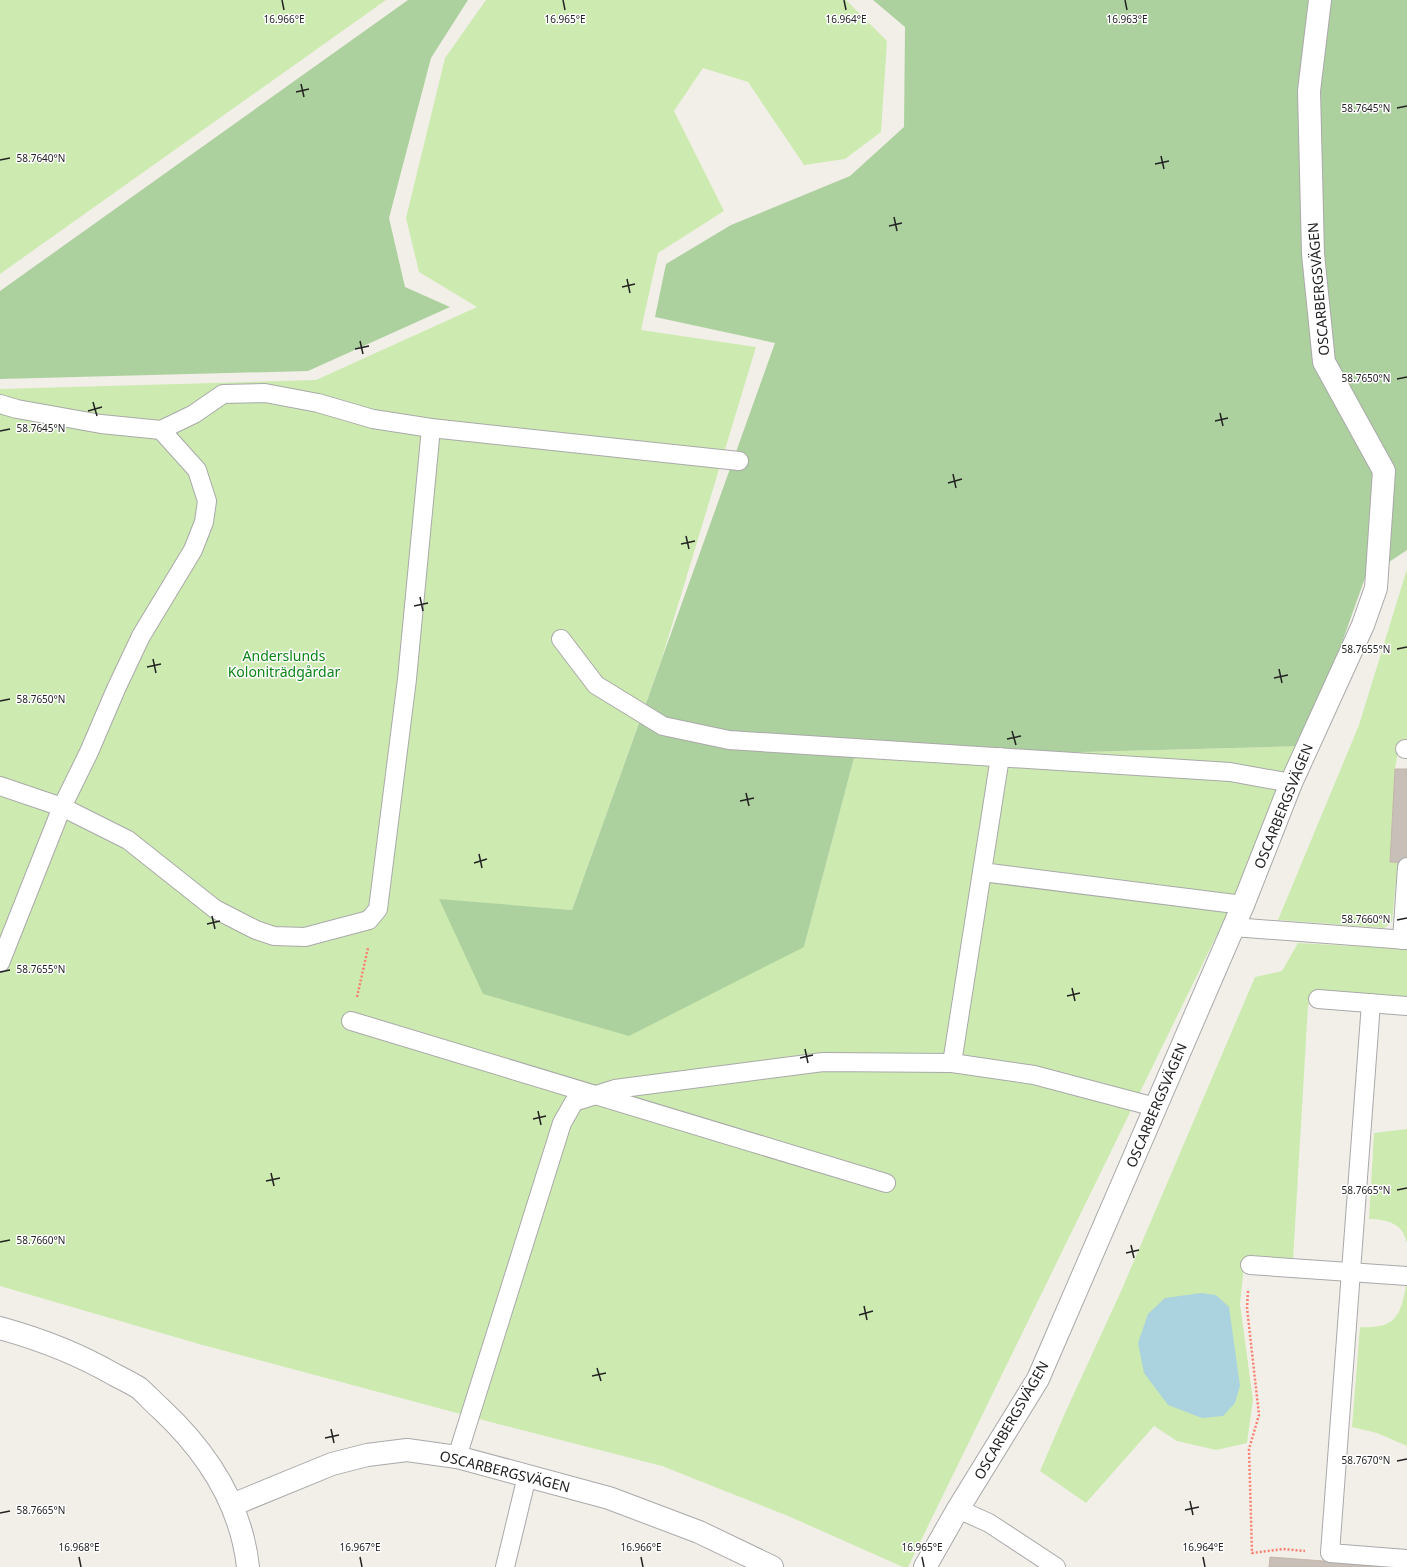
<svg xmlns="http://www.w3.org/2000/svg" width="1407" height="1567" font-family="'Noto Sans',sans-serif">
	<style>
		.grass { fill: #cdebb0 }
		.forest { fill: #add19e }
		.water { fill: #aad3df }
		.building { fill: #c7bfb8; stroke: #c4b6ab }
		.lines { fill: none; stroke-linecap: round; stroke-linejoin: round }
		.service-casing { stroke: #a9a9a9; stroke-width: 20 }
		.minor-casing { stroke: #a9a9a9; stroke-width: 24 }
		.path { stroke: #fa8072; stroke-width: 2.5; stroke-dasharray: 2 2; stroke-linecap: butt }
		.service { stroke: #fff; stroke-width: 18 }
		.minor { stroke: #fff; stroke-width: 22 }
		.ticks { fill: none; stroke: #222; stroke-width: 1.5 }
		.labels { text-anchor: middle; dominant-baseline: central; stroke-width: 3; stroke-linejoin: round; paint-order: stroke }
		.street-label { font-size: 14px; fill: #222; stroke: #fff }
		.park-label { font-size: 14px; fill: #0c8416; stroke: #fff }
		.ticks-label { font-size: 10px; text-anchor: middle; fill: #222; stroke: #fff; stroke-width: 3; stroke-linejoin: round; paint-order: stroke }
	</style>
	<rect width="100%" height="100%" fill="#f2efe9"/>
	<g class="grass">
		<path d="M0,0h386l-386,274z"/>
		<path d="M486,0h360l41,41 -6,91 -36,27 -41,6 -56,-83 -45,-14 -29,43 50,100 -66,42 -17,77 115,17 -94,311 -90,252 -133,-10 365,47 50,-189 451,-12 -14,37 -383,784h-5l-115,-51 -126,-50 -164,-42 -299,-80 -199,-58v-897l316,-9 161,-73 -58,-35 -13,-54 39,-160z"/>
		<path d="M1407,569v171h-7l-5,29 -5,93h8l-6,60 -8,6 -106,-8 81,-195z"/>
		<path d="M1298,943l109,6v49l-91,-7 -8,15 -15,254 -48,-3 -5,47 13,96 -6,43 -31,7 -39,-9 -23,-15 -68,77 -46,-32 25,-58 57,-124 133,-312 27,-6z"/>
		<path d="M1407,1129v114c-1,-3 -3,-9 -5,-12 -7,-10 -22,-12 -33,-12l5,-86z"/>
		<path d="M1406,1285h1v161l-30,-13 -25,-6 8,-100c35,2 41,-11 46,-42z"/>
	</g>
	<g class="forest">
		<path d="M408,0h60l-37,58 -42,160 16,69 45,20 -142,64 -308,8v-88z"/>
		<path d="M873,0h534v550l-42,28 -60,168 -451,12 -50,189 -175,89 -146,-42 -44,-95 133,11 203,-567 -120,-26 11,-53 65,-39 119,-49 54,-49 1,-100z"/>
	</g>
	<path class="water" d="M1201,1293l15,2 13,12 11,79 -5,17 -12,13 -21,2 -34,-13 -24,-32 -6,-30 10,-29 17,-16z"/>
	<g class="building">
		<path d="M1395,769h12v94l-17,-1z"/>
		<path d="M1270,1557l133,10h-134z"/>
	</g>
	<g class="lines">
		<defs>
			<g id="service">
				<path d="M0,404l17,5 84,15 60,6 33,-16 29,-20 42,-1 53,10 55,16 58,9 308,33"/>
				<path d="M561,639l35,46 67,41 66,14 501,32 61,11"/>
				<path d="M1405,749h2"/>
				<path d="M0,786l62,21 66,33 87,69 41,21 18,6 31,1 64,-17 9,-11 29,-230 24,-251"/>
				<path d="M982,872l261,33"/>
				<path d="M1233,927l174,13"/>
				<path d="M1402,940l5,-73"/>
				<path d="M0,963l62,-156 27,-55 27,-63 25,-53 52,-86 11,-28 3,-21 -10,-31 -36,-40"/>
				<path d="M1318,999l89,7"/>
				<path d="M1371,1003l-41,550 77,6"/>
				<path d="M351,1021l535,162"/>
				<path d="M952,1063l48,-306"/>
				<path d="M1250,1265l157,11"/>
				<path d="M457,1457l105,-334 12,-21 41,-13 208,-27 129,1 82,12 121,32"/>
				<path d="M958,1509l31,14 67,44"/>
				<path d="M505,1567l22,-91"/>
			</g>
			<g id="minor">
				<path d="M0,1328c40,11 79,26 115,47 8,4 16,8 24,13 7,6 14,14 22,21 46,43 80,94 87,158"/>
				<path d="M232,1505l100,-41 35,-9 40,-5 50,7 152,41 90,34 73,35"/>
				<path d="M925,1567l33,-58 80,-130 205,-474 48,-122 72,-158 13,-37 8,-117 -60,-109 -11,-108 -4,-163 11,-91"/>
			</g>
		</defs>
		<use href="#service" class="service-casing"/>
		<use href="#minor" class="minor-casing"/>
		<g class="path">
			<path d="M357,997l11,-49"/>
			<path d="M1248,1291l-1,17 12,107 -10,34 3,104 31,-4 22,2"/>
		</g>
		<use href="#service" class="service"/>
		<use href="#minor" class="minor"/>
	</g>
	<path class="ticks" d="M282,0l2,10M563,0l2,10M844,0l2,10M1125,0l2,10M301,84l3,13M296,92l13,-3M1397,108l10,-2M1161,156l3,13M0,160l10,-2M1155,164l14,-3M894,217l3,14M889,226l13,-3M627,279l3,14M622,287l13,-3M360,341l3,13M355,349l14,-3M1397,379l10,-2M93,402l4,14M88,411l14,-4M1220,413l3,13M1215,421l13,-3M0,431l10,-2M953,474l3,14M948,483l14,-4M686,536l3,13M681,544l14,-3M420,597l3,14M414,606l14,-3M1397,649l10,-2M153,659l3,14M147,667l14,-3M1279,669l3,14M1274,678l14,-3M0,701l10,-2M1012,731l4,14M1007,739l14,-3M746,793l3,13M740,801l14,-3M479,854l3,14M474,863l13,-4M212,916l3,13M1397,920l10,-2M207,924l13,-3M0,972l10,-2M1072,988l3,13M1067,996l13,-3M805,1049l3,14M800,1058l13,-3M538,1111l3,14M533,1119l13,-3M271,1173l3,13M266,1181l14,-3M1397,1190l10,-2M0,1242l10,-2M1131,1245l3,13M1126,1253l13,-3M864,1306l3,14M859,1315l14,-4M597,1368l4,13M592,1376l14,-3M331,1429l3,14M325,1438l14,-3M1397,1461l10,-2M1190,1501l3,14M1185,1510l14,-3M0,1513l10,-2M79,1557l2,10M360,1557l2,10M641,1557l2,10M922,1557l2,10M1203,1557l2,10"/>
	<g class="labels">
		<g class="street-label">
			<text transform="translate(1318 289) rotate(-95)">OSCARBERGSVÄGEN</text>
			<text transform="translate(1283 806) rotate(-68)">OSCARBERGSVÄGEN</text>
			<text transform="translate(1156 1105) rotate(-67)">OSCARBERGSVÄGEN</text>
			<text transform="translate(1011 1420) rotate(-60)">OSCARBERGSVÄGEN</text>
			<text transform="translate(505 1471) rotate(14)">OSCARBERGSVÄGEN</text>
		</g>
		<g class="park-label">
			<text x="284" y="655">Anderslunds<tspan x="284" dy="16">Koloniträdgårdar</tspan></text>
		</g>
	</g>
	<g class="ticks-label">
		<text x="284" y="23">16.966°E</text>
		<text x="565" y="23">16.965°E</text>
		<text x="846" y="23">16.964°E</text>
		<text x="1127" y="23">16.963°E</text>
		<text x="1366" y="112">58.7645°N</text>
		<text x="41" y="162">58.7640°N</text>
		<text x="1366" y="382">58.7650°N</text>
		<text x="41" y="432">58.7645°N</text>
		<text x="1366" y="653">58.7655°N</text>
		<text x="41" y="703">58.7650°N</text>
		<text x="1366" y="923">58.7660°N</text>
		<text x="41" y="973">58.7655°N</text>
		<text x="1366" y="1194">58.7665°N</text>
		<text x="41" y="1244">58.7660°N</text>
		<text x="1366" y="1464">58.7670°N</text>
		<text x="41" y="1514">58.7665°N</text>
		<text x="79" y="1551">16.968°E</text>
		<text x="360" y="1551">16.967°E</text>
		<text x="641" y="1551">16.966°E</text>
		<text x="922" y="1551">16.965°E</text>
		<text x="1203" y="1551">16.964°E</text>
	</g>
</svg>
